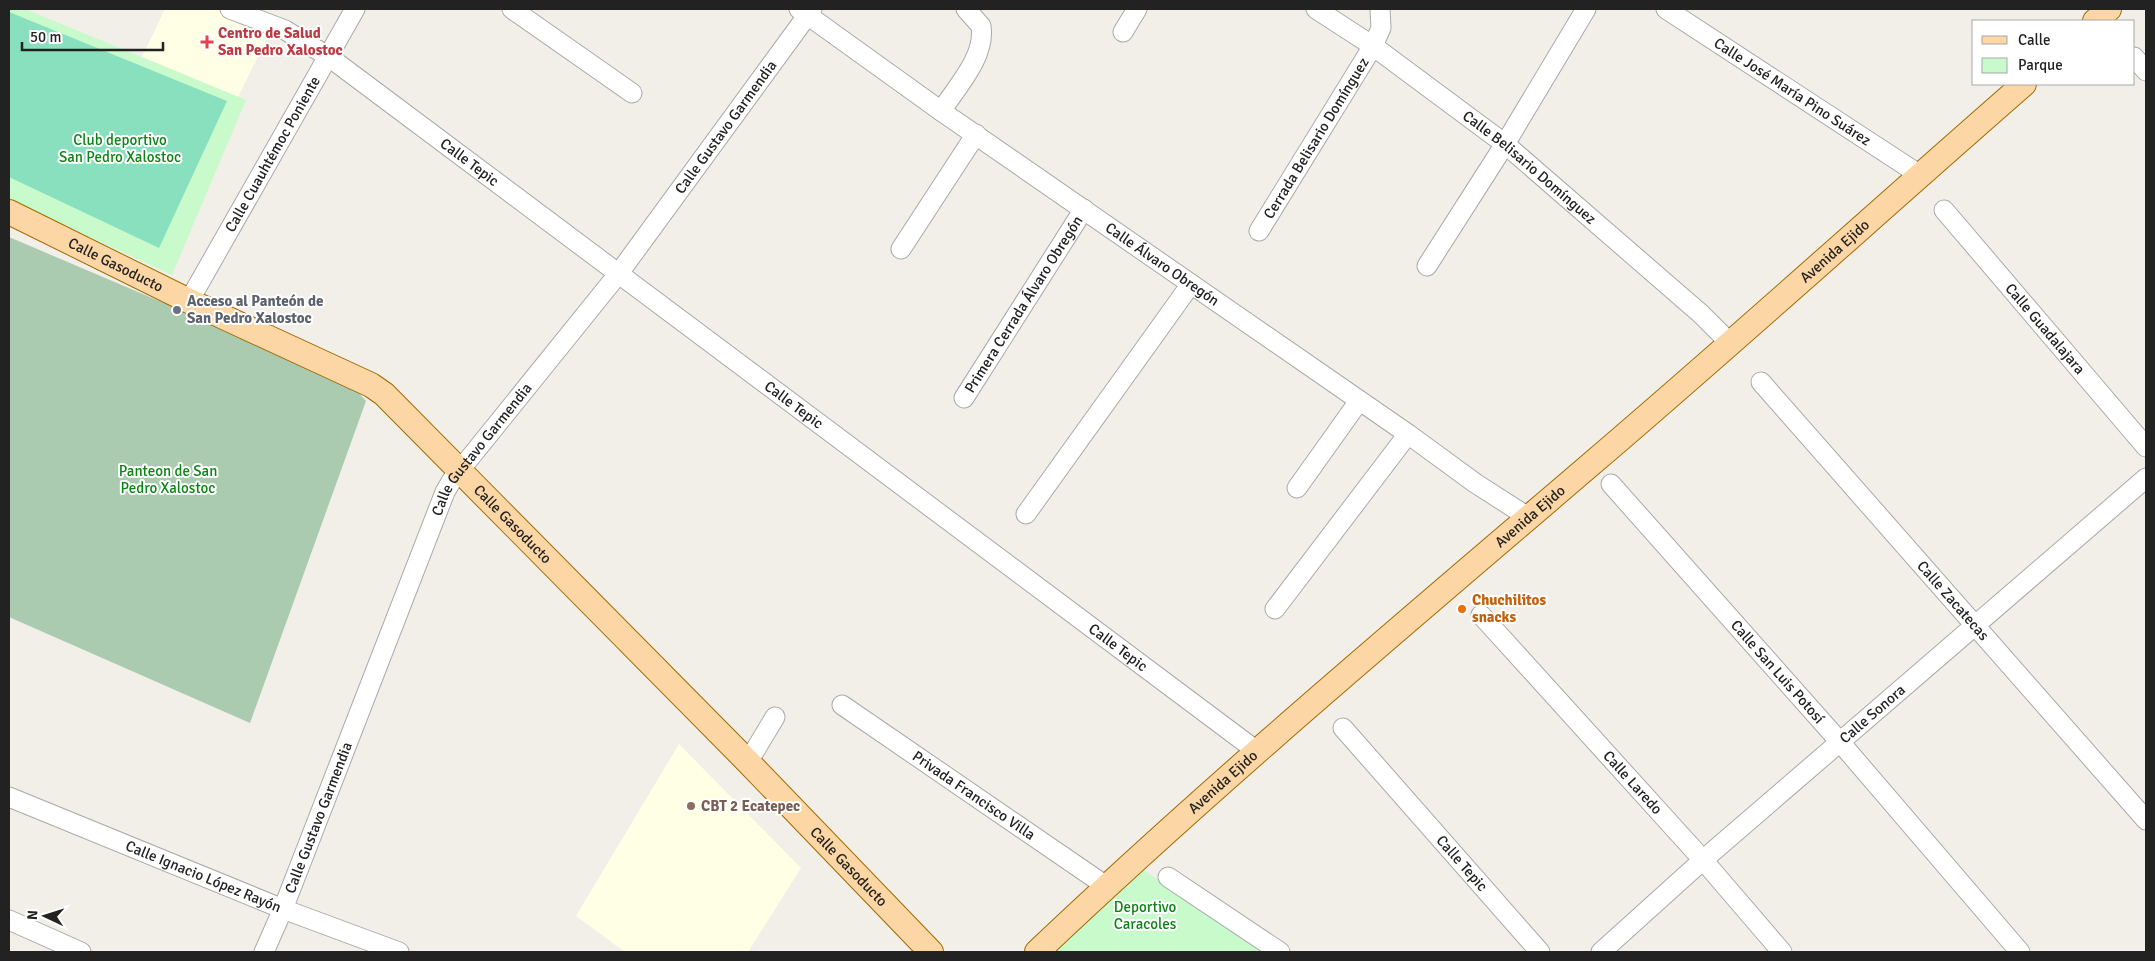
<svg xmlns="http://www.w3.org/2000/svg" width="2155" height="961" font-family="Signika,sans-serif">
	<style>
		.education { fill: #ffffe5 }
		.cemetery { fill: #aacbaf }
		.park { fill: #c8facc }
		.pitch { fill: #88e0be }
		.lines { fill: none; stroke-linecap: round; stroke-linejoin: round }
		.minor-casing { stroke: #a9a9a9; stroke-width: 21 }
		.major-casing { stroke: #a06b00; stroke-width: 26 }
		.minor { stroke: #fff; stroke-width: 19 }
		.major { stroke: #fcd6a4; stroke-width: 24 }
		.health-dot { fill: #e0444e; stroke: #fff; stroke-width: 2 }
		.worship-dot { fill: #6b7280; stroke: #fff; stroke-width: 2 }
		.food-dot { fill: #e8710a; stroke: #fff; stroke-width: 2 }
		.education-dot { fill: #8d6e63; stroke: #fff; stroke-width: 2 }
		.labels { text-anchor: middle; dominant-baseline: central; stroke-width: 4; stroke-linejoin: round; paint-order: stroke }
		.health-label { font-size: 15px; font-weight: bold; fill: #be3a42; stroke: #fff; text-anchor: start }
		.street-label { font-size: 15px; fill: #222; stroke: #fff }
		.park-label { font-size: 15px; fill: #0c8416; stroke: #fff }
		.worship-label { font-size: 15px; font-weight: bold; fill: #5b616d; stroke: #fff; text-anchor: start }
		.food-label { font-size: 15px; font-weight: bold; fill: #c56008; stroke: #fff; text-anchor: start }
		.education-label { font-size: 15px; font-weight: bold; fill: #785e54; stroke: #fff; text-anchor: start }
	</style>
	<rect width="100%" height="100%" fill="#f2efe9"/>
	<g class="education">
		<path d="M165,9h60l47,19 -34,69 -96,-40z"/>
		<path d="M679,744l122,124 -53,84h-123l-49,-36z"/>
	</g>
	<path class="cemetery" d="M9,237l176,75 172,79 9,10 -116,322 -241,-106z"/>
	<g class="park">
		<path d="M9,9h16l221,91 -74,175 -163,-75z"/>
		<path d="M1140,868l131,84h-222z"/>
	</g>
	<path class="pitch" d="M9,12l218,89 -68,147 -150,-71z"/>
	<g class="lines">
		<defs>
			<g id="minor">
				<path id="s1" d="M230,9l55,21 44,27 929,695"/>
				<path d="M512,9l120,84"/>
				<path id="s2" d="M799,9l142,102 467,323 67,49 53,34"/>
				<path id="s3" d="M1316,9l57,37 132,98 196,170 29,29"/>
				<path id="s4" d="M1666,9l254,166"/>
				<path d="M1123,32l14,-23"/>
				<path d="M2134,57l12,14"/>
				<path d="M941,111c16,-24 45,-55 40,-85l-15,-17"/>
				<path id="s5" d="M1944,210l202,237"/>
				<path id="s6" d="M1259,231l114,-185 8,-18 -1,-19"/>
				<path d="M901,249l75,-115"/>
				<path d="M1427,266l78,-122 81,-135"/>
				<path id="s7" d="M189,301l166,-292"/>
				<path id="s8" d="M1761,382l385,438"/>
				<path id="s9" d="M964,398l120,-189"/>
				<path id="s10" d="M1611,484l229,258 180,210"/>
				<path d="M1297,488l62,-87"/>
				<path d="M1026,514l165,-230"/>
				<path d="M1275,609l133,-175"/>
				<path id="s11" d="M1481,615l222,245 79,92"/>
				<path id="s12" d="M842,705l264,181"/>
				<path id="s13" d="M1343,728l197,224"/>
				<path d="M748,762l27,-45"/>
				<path id="s14" d="M9,797l274,112 116,43"/>
				<path d="M1168,877l112,75"/>
				<path d="M9,920l72,32"/>
				<path id="s15" d="M264,952l19,-43 162,-417 7,-12 167,-207 193,-264"/>
				<path id="s16" d="M1601,952l102,-92 443,-382"/>
			</g>
			<g id="major">
				<path d="M2095,21l14,-12"/>
				<path id="s17" d="M9,212l180,89 182,84 13,9 364,368 183,190"/>
				<path id="s18" d="M1037,952c180,-171 371,-331 560,-493 144,-123 284,-250 427,-375"/>
			</g>
		</defs>
		<use href="#minor" class="minor-casing"/>
		<use href="#major" class="major-casing"/>
		<use href="#minor" class="minor"/>
		<use href="#major" class="major"/>
	</g>
	<path class="health-dot" d="M204.5 34.5h5v5h5v5h-5v5h-5v-5h-5v-5h5z"/>
	<circle class="worship-dot" cx="177" cy="310" r="5"/>
	<circle class="food-dot" cx="1462" cy="609" r="5"/>
	<circle class="education-dot" cx="691" cy="806" r="5"/>
	<g class="labels">
		<g class="health-label">
			<text x="218" y="33">Centro de Salud<tspan x="218" dy="17">San Pedro Xalostoc</tspan></text>
		</g>
		<g class="street-label">
			<text stroke="none"><textPath href="#s4" startOffset="151">Calle José María Pino Suárez</textPath></text>
			<text stroke="none"><textPath href="#s15" startOffset="955">Calle Gustavo Garmendia</textPath></text>
			<text stroke="none"><textPath href="#s6" startOffset="109">Cerrada Belisario Domínguez</textPath></text>
			<text stroke="none"><textPath href="#s7" startOffset="169">Calle Cuauhtémoc Poniente</textPath></text>
			<text stroke="none"><textPath href="#s1" startOffset="286">Calle Tepic</textPath></text>
			<text stroke="none"><textPath href="#s3" startOffset="266">Calle Belisario Domínguez</textPath></text>
			<text stroke="none"><textPath href="#s18" startOffset="1062">Avenida Ejido</textPath></text>
			<text stroke="none"><textPath href="#s2" startOffset="444">Calle Álvaro Obregón</textPath></text>
			<text stroke="none"><textPath href="#s17" startOffset="119">Calle Gasoducto</textPath></text>
			<text stroke="none"><textPath href="#s9" startOffset="111">Primera Cerrada Álvaro Obregón</textPath></text>
			<text stroke="none"><textPath href="#s5" startOffset="156">Calle Guadalajara</textPath></text>
			<text stroke="none"><textPath href="#s1" startOffset="691">Calle Tepic</textPath></text>
			<text stroke="none"><textPath href="#s15" startOffset="550">Calle Gustavo Garmendia</textPath></text>
			<text stroke="none"><textPath href="#s18" startOffset="658">Avenida Ejido</textPath></text>
			<text stroke="none"><textPath href="#s17" startOffset="600">Calle Gasoducto</textPath></text>
			<text stroke="none"><textPath href="#s8" startOffset="291">Calle Zacatecas</textPath></text>
			<text stroke="none"><textPath href="#s1" startOffset="1096">Calle Tepic</textPath></text>
			<text stroke="none"><textPath href="#s10" startOffset="251">Calle San Luis Potosí</textPath></text>
			<text stroke="none"><textPath href="#s16" startOffset="361">Calle Sonora</textPath></text>
			<text stroke="none"><textPath href="#s18" startOffset="252">Avenida Ejido</textPath></text>
			<text stroke="none"><textPath href="#s11" startOffset="226">Calle Laredo</textPath></text>
			<text stroke="none"><textPath href="#s12" startOffset="160">Privada Francisco Villa</textPath></text>
			<text stroke="none"><textPath href="#s15" startOffset="145">Calle Gustavo Garmendia</textPath></text>
			<text stroke="none"><textPath href="#s13" startOffset="180">Calle Tepic</textPath></text>
			<text stroke="none"><textPath href="#s17" startOffset="1080">Calle Gasoducto</textPath></text>
			<text stroke="none"><textPath href="#s14" startOffset="210">Calle Ignacio López Rayón</textPath></text>
		</g>
		<g class="park-label">
			<text x="120" y="140">Club deportivo<tspan x="120" dy="17">San Pedro Xalostoc</tspan></text>
			<text x="168" y="471">Panteon de San<tspan x="168" dy="17">Pedro Xalostoc</tspan></text>
			<text x="1145" y="907">Deportivo<tspan x="1145" dy="17">Caracoles</tspan></text>
		</g>
		<g class="worship-label">
			<text x="187" y="301">Acceso al Panteón de<tspan x="187" dy="17">San Pedro Xalostoc</tspan></text>
		</g>
		<g class="food-label">
			<text x="1472" y="600">Chuchilitos<tspan x="1472" dy="17">snacks</tspan></text>
		</g>
		<g class="education-label">
			<text x="701" y="806">CBT 2 Ecatepec</text>
		</g>
	</g>
	<rect width="2155" height="961" fill="none" stroke="#222222" stroke-width="20"/>
	<rect x="1972" y="20" width="162" height="65" fill="#ffffff" stroke="#a7a7a7"/>
	<rect x="1982" y="36" width="25" height="8" fill="#fcd6a4" stroke="#a7a7a7"/>
	<text x="2018" y="45" font-size="15" fill="#222222">Calle</text>
	<rect x="1982" y="58" width="25" height="15" fill="#c8facc" stroke="#a7a7a7"/>
	<text x="2018" y="70" font-size="15" fill="#222222">Parque</text>
	<g transform="translate(45 916) rotate(274)" stroke="#ffffff" stroke-width="4" paint-order="stroke">
	<path d="M0-4L9 19L0 12L-9 19Z" fill="#222222"/>
	<text y="-8" font-size="14" font-weight="bold" text-anchor="middle" fill="#222222">N</text>
	</g>
	<path d="M22 42v8h141v-8" fill="none" stroke="#222222" stroke-width="2.5"/>
	<text x="30" y="42" font-size="15" fill="#222222" stroke="#ffffff" stroke-width="4" paint-order="stroke">50 m</text>
</svg>
